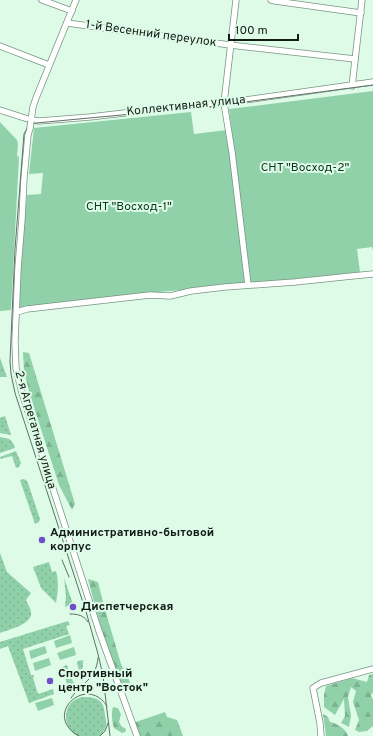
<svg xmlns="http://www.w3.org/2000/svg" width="373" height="736" font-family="Overpass,sans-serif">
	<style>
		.grass { fill: url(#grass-dots) }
		.forest { fill: url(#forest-firs) }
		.garden { fill: #90d1a9 }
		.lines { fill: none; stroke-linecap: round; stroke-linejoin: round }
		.minor-casing { stroke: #799483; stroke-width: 7 }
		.minor { stroke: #fff; stroke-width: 5.5 }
		.tram { stroke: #5e7065; stroke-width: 1 }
		.minor-bridge-casing { stroke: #799483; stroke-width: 7; stroke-linecap: butt }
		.minor-bridge { stroke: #fff; stroke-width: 5.5 }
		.poi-dot { fill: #6c4fc8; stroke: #defbe8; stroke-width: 1.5 }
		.labels { text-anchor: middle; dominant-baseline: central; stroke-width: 4; stroke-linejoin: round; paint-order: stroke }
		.street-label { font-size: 12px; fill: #121c16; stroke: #defbe8 }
		.park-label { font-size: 12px; fill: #08351f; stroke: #defbe8 }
		.poi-label { font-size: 12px; font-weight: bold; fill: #121c16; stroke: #defbe8; text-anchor: start }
	</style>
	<defs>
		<pattern id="grass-dots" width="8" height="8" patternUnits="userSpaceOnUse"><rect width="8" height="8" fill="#90d1a9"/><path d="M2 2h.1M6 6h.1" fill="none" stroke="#7bb391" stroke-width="1.8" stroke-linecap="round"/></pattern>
		<pattern id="forest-firs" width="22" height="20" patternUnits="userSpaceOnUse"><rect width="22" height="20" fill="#90d1a9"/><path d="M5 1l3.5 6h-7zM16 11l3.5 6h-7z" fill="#7bb391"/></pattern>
	</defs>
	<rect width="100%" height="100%" fill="#defbe8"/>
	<g class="grass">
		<path d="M0,358l7,19h-7z"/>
		<path d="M5,416l6,19 -11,-2v-15z"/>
		<path d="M0,437c9,2 12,1 15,11l-15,5z"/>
		<path d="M16,451l5,12 -2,4 -3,1 -4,-12 -12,3v-2z"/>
		<path d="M23,479l3,1 2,3 12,36 -1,3 -4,2 -15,-44z"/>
		<path d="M0,553l7,19 24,21 -5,7c2,5 6,10 5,15 -2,10 -23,15 -31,18z"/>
		<path d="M49,562l3,10 4,-1c3,11 2,21 0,32l-15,-15 -8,-21z"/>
		<path d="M64,578l9,26 -8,3 1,-11z"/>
		<path d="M68,621l2,4 -4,1 3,8 -46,15 8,26h3v2l-1,1 5,16 15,-5 1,5 -25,9 -21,-57 -8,3v-7z"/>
		<path d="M83,660v1l-1,20 -5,-18 1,-2z"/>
		<path d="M67,665l7,19 -11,4 -1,-2 5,-2 -5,-17z"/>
		<path d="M83,697c15,0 21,3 22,18 2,10 2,13 -5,21 -6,0 -16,0 -22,0 -13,-5 -16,-25 -6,-34 3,-3 7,-4 11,-5z"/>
	</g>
	<g class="forest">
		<path d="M23,352l6,1 46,151 -3,6 -13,-25 -29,-90 -6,-23z"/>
		<path d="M88,579l10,3 6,24 17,58 8,16 1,3 -2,3c-2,0 -3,1 -6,-1 -8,-6 -30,-90 -34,-106z"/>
		<path d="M373,674v18l-2,3 2,5v26l-6,5 -8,1 -4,-2 4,-10 -6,-18 3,-11 -5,-4 -3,10 3,19 -2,11 -8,-4 4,-7 -1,-17 -9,16 -11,-8v-12l2,-9 26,-8 15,4 2,-7z"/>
		<path d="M113,707l5,1 3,6 -2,8 3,5 3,1 1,2 -1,2 -3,1 -8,-5c-2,-5 -3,-16 -1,-21z"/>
		<path d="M165,712l2,5 10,3 6,16h-45l-4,-11 2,-3z"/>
		<path d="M323,714l5,3 2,5c7,1 16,7 18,14h-22z"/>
	</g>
	<g class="garden">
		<path d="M373,91v160l-1,-4 -15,2 3,23 -110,12 -21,-175z"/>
		<path d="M191,112l3,22 33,-4 19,154 -98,9 -130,16 2,-44 7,-70 14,-1 2,-21 -14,1 5,-46z"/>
		<path d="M0,122l17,18 1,4 -1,12 2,1 -8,153 -11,1z"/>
		<path d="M70,635l2,8 -16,5 -2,-7z"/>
		<path d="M45,646l2,7 -16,6 -2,-8z"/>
		<path d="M74,647l2,8 -16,5 -3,-7z"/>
		<path d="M49,658l2,7 -16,6 -2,-8z"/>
		<path d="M52,698l2,7 -16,6 -3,-8z"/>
	</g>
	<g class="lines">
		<defs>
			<g id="minor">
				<path d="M42,0l30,11"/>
				<path d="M236,0l-12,103 8,49 16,133"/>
				<path d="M271,0l4,1 86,12"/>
				<path d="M67,23l163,22 125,14"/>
				<path d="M0,46l49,19"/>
				<path d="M352,86l10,-86"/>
				<path d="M0,110l31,10 8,1 13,-1 38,-3 86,-10 48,-4 149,-21"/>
				<path d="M31,121l2,-14 3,-9 40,-98"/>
				<path d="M30,128l-2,7 -4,43 -2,41 -4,49 -3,74 1,26 6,25 77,238 38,105"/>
				<path d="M17,312l10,-3 123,-14 20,1 21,-5 34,-4 70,-5 57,-6 21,-2"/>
				<path d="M321,736l-1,-13 -7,-35 8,-5 52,-14"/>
			</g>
		</defs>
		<use href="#minor" class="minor-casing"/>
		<use href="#minor" class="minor"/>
		<g class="tram">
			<path d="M62,560l7,17"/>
			<path d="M70,614c7,0 14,1 18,8"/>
			<path d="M71,698c11,-16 25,-18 27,-40"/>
			<path d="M79,736c-38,-20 7,-63 28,-30"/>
			<path d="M100,736l5,-5 3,-8"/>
			<path d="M110,736l-7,-60 -5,-22 -11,-39 -72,-222 -4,-19 -1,-13 5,-112 9,-115c3,-6 6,-10 12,-11l171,-16 166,-22"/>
		</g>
		<defs>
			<path id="minor-bridge" d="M30,128l1,-7"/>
		</defs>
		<use href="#minor-bridge" class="minor-bridge-casing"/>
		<use href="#minor-bridge" class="minor-bridge"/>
	</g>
	<g class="poi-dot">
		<circle cx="42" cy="540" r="4"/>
		<circle cx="73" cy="607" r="4"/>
		<circle cx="50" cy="681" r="4"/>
	</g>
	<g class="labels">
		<g class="street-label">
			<text transform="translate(151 34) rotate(8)">1-й Весенний переулок</text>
			<text transform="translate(186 106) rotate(-6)">Коллективная улица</text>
			<text transform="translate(35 430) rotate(74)">2-я Агрегатная улица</text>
		</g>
		<g class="park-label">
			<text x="305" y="168">СНТ "Восход-2"</text>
			<text x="129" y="207">СНТ "Восход-1"</text>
		</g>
		<g class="poi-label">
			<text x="50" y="533">Административно-бытовой<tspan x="50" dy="14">корпус</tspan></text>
			<text x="81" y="607">Диспетчерская</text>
			<text x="58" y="674">Спортивный<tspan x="58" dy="14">центр "Восток"</tspan></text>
		</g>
	</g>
	<path d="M229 34v6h69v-6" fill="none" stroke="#121c16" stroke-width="2"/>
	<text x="235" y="34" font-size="12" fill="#121c16" stroke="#defbe8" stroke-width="3" paint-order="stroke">100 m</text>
</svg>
